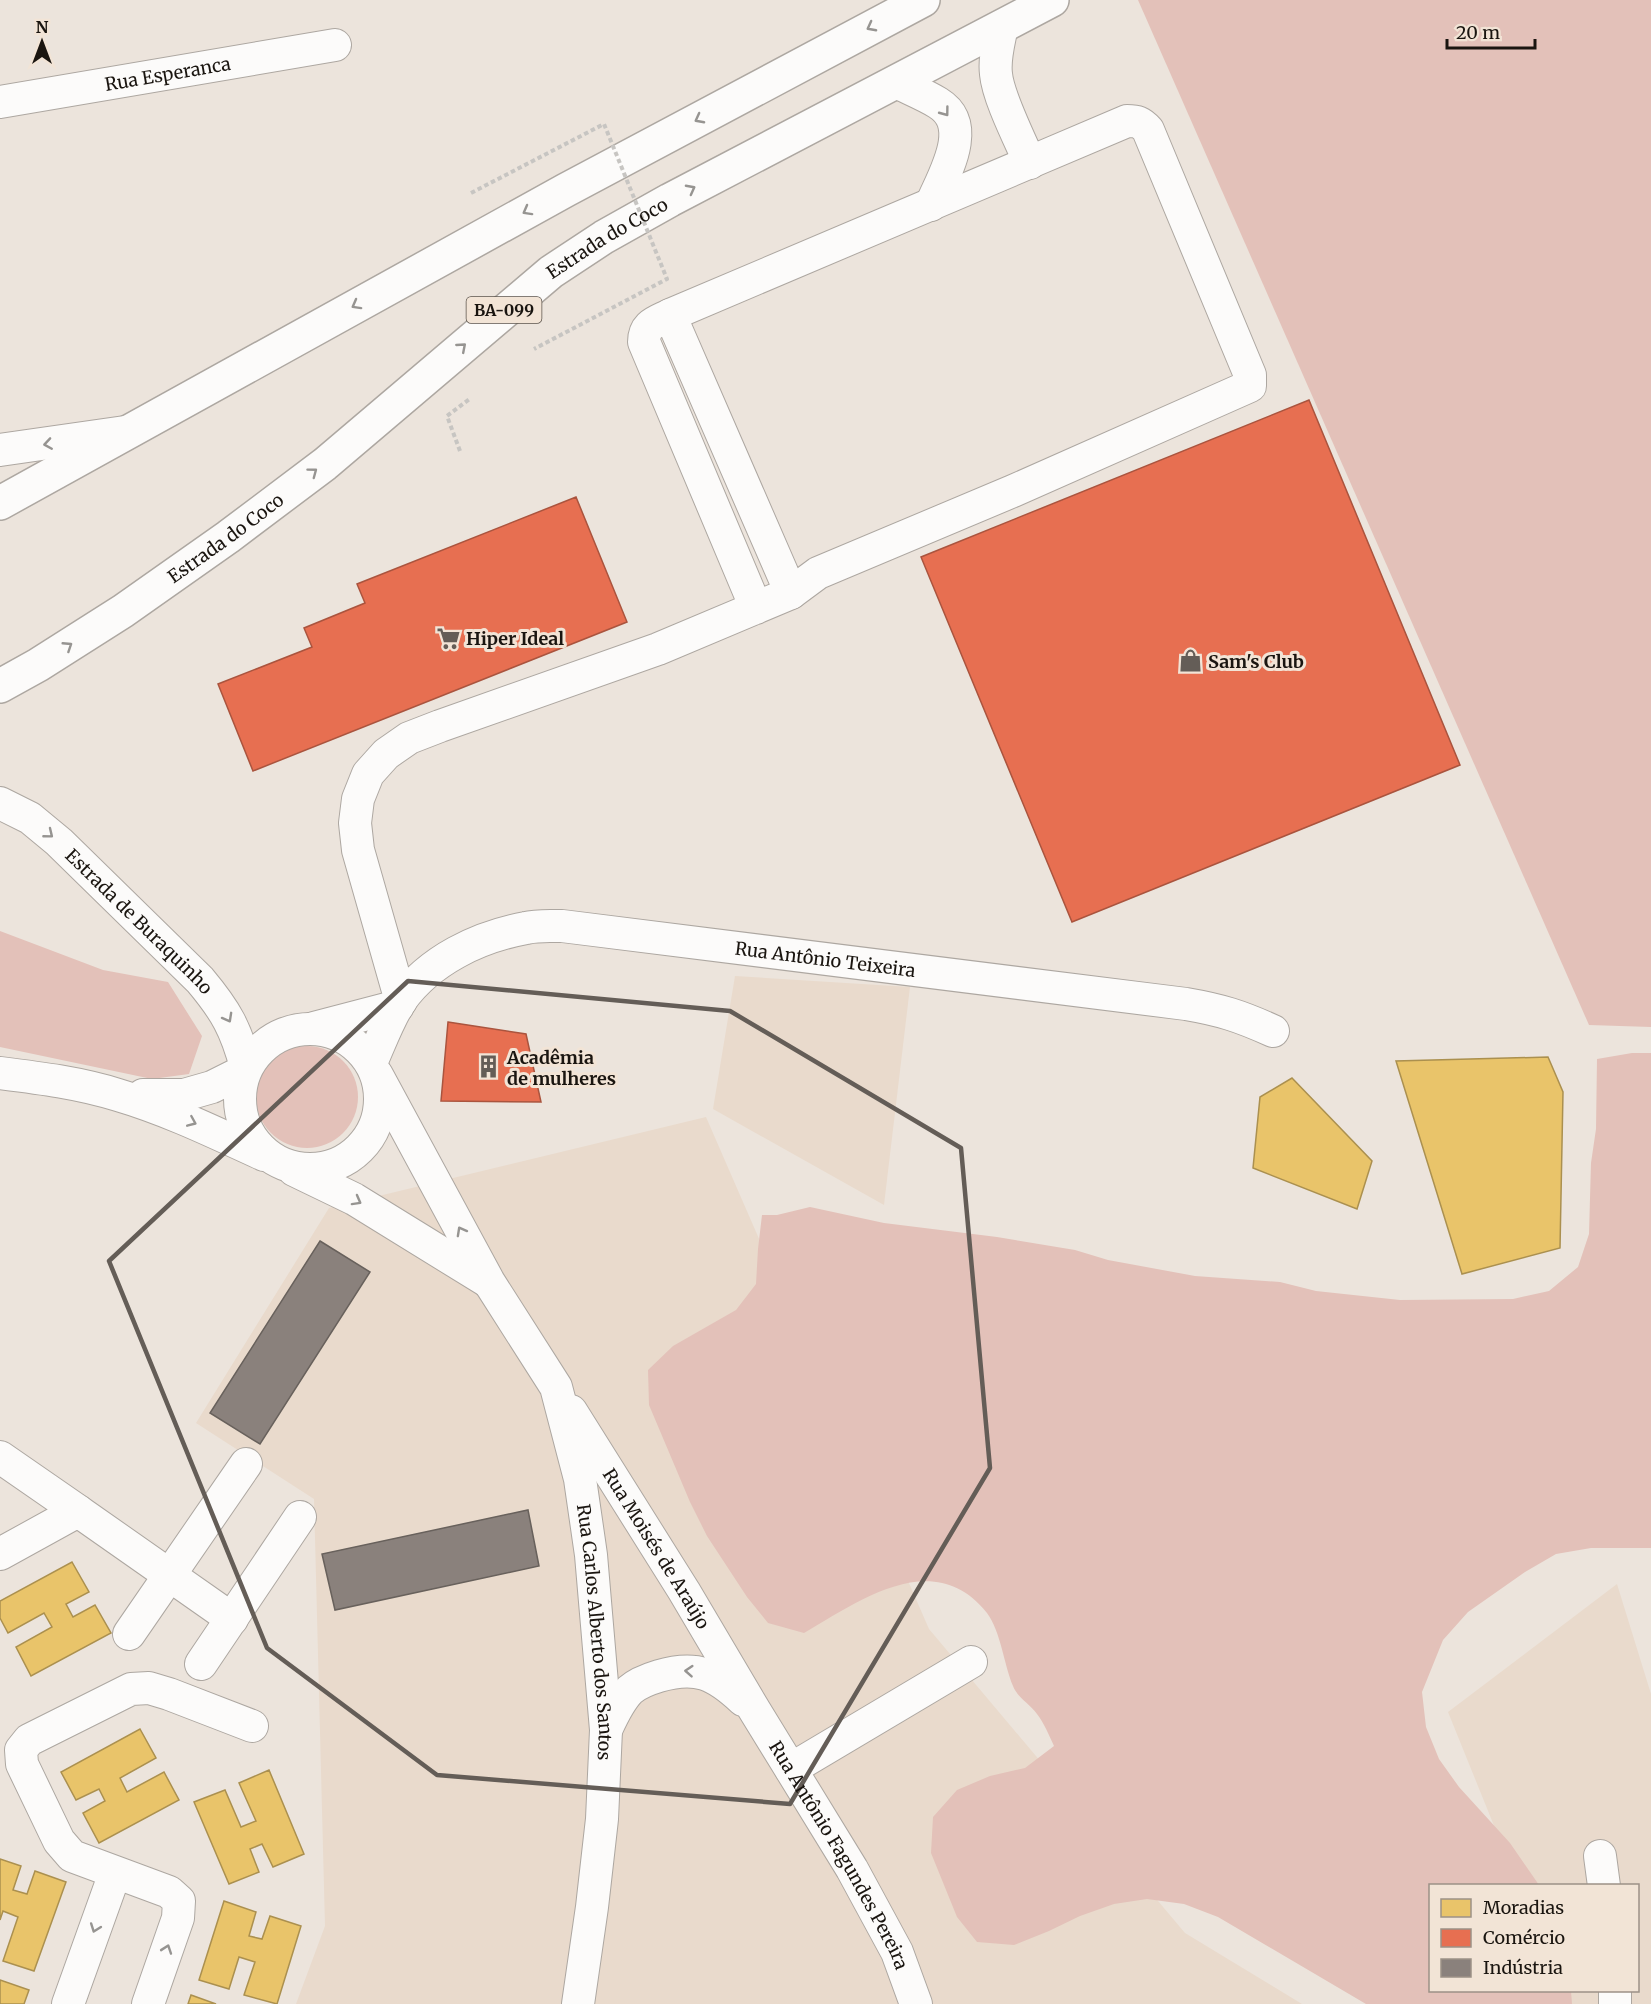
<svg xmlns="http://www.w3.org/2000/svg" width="1651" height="2004" font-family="Merriweather,serif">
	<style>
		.built { fill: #e9dacc }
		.green { fill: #e3c1b9 }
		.homes { fill: #e9c46a; stroke: #ab904f; stroke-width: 1.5 }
		.shops { fill: #e76f51; stroke: #aa543e; stroke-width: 1.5 }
		.industry { fill: #8a817c; stroke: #68615c; stroke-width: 1.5 }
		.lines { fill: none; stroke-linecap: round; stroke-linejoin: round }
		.minor-casing { stroke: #ada7a1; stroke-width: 34 }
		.highway-casing { stroke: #ada7a1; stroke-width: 36 }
		.path { stroke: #c7c5c2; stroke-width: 4; stroke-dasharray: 4.5 3; stroke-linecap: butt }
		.minor { stroke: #fcfbfa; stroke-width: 32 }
		.highway { stroke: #fcfbfa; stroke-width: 33 }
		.path-bridge { stroke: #c7c5c2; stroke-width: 4; stroke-dasharray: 4.5 3; stroke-linecap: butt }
		.oneway { stroke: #969491 }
		.marked { fill: none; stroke: #645d57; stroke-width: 4.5; stroke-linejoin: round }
		.labels { text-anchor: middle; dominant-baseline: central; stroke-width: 6; stroke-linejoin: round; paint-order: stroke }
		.shield { fill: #f2e4d6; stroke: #5b534b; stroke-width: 1.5 }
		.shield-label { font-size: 16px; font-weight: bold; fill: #1a1510 }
		.street-label { font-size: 18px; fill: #1a1510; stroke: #f2e4d6 }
		.poi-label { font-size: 18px; font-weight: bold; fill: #1a1510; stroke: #f2e4d6; text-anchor: start }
	</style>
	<rect width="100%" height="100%" fill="#ece4dc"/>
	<g class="built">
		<path d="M735,976l175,11 -26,218 -171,-96z"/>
		<path d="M706,1117l223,512 256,304 117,71h-1006l29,-78 -11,-427 -118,-76 133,-215z"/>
		<path d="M1617,1584l34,110v310h-91l-4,-13 82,-1v-104l-120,-1 -70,-173z"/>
	</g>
	<g class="green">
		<path d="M1138,0h513v1027l-62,-2z"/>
		<path d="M0,931l103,39 65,12 34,54 -13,38 -37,5 -152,-32z"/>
		<circle cx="307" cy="1097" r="51"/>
		<path d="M1632,1053h19v495h-60l-35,6 -31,18 -57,40 -25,28 -21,52 4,35 13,32 20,28 51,56 29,42 -109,1v104l141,1 1,13h-206l-148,-87 -34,-13 -37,-5 -33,5 -34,12 -31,15 -35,14 -37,-3 -20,-25 -26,-64 2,-36 24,-27 33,-14 35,-8 29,-22c-5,-11 -10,-23 -17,-32 -7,-10 -20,-17 -24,-28 -9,-21 -12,-54 -26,-73 -53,-67 -128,-12 -183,20l-36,-10 -21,-26 -40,-61 -17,-34 -41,-97 -1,-35 25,-24 63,-36 20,-26 2,-35 4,-34h15l33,-8 74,16 113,14 78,13 33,10 87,16 85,6 36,9 84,9 113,-1 36,-8 29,-24 11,-33 2,-71 5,-34 1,-70z"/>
	</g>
	<g class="homes">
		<path d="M1548,1057l15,35 -3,156 -98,26 -66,-213z"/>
		<path d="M1292,1078l80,83 -15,48 -104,-41 7,-71z"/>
		<path d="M72,1562l17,30 -23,12 7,13 22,-12 16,28 -80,43 -15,-29 36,-20 -8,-14 -36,20 -8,-15v-17z"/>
		<path d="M140,1729l16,29 -36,20 7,14 37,-20 15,28 -80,43 -16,-30 22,-12 -6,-12 -23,11 -15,-28z"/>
		<path d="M269,1770l35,84 -31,13 -11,-23 -12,5 9,23 -30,12 -35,-82 31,-12 16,37 15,-6 -17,-38z"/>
		<path d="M0,1859l21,7 -8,24 14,4 8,-23 31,11 -32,89 -31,-10 15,-44 -15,-6 -3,9z"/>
		<path d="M224,1901l32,11 -7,24 13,3 8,-23 31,10 -24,78 -33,-9 11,-33 -16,-5 -10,32 -30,-9z"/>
		<path d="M0,1980l29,10 -5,14h-24z"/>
		<path d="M191,1995l25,9h-28z"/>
	</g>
	<g class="shops">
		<path d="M1309,400l151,365 -388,157 -151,-365z"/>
		<path d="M576,497l51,125 -374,149 -35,-87 94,-37 -8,-19 61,-25 -8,-19z"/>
		<path d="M448,1022l78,12 15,68 -100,-1z"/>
	</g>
	<g class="industry">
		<path d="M320,1241l50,31 -110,172 -50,-31z"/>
		<path d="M528,1510l11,56 -204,44 -13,-56z"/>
	</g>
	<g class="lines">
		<defs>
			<g id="minor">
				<path d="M1002,26c-3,16 -8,32 -6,48 2,23 24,66 34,89"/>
				<path d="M896,82c14,7 29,13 42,21 37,23 5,73 -7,102"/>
				<path id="s1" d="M0,102l335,-57"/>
				<path d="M670,315l121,278"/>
				<path d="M0,450l125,-18"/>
				<path id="s2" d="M0,803l30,15 29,24 141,138c26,31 36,49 46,87"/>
				<path d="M401,1001l-43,-151 -3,-27 3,-24 10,-25 18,-20 23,-16 31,-12 218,-77 133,-56 27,-20 195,-82 237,-105v-11l-102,-245c-7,-8 -11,-9 -21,-9l-457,194c-14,7 -26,9 -26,27l112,266"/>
				<path d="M314,1028l84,-22"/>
				<circle cx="310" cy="1099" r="70"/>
				<path id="s3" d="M371,1063c9,-20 18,-45 30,-63 29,-40 77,-63 125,-72 11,-3 25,-2 36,-2l624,78c35,6 54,12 87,27"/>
				<path d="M0,1073c40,5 80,10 118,22 51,15 98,38 146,60"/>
				<path id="s4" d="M377,1075l112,207 67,105 24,92 11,76 15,175 -4,89 -10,88 -14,97"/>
				<path d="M143,1095h41l28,-8 32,-16"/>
				<path d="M294,1170l60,29 133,82"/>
				<path id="s5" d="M571,1411l113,180 71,120 97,158 45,83 19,52"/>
				<path d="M0,1457l78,54"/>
				<path d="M0,1554l78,-43 154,108"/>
				<path d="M129,1634l117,-170"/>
				<path d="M201,1664l99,-147"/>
				<path d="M606,1730c6,-13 13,-29 24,-40 8,-7 19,-11 29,-14 38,-11 56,-2 84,24"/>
				<path d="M791,1769l180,-107"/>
				<path d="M1600,1856l4,30"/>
				<path d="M1615,1990v14"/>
				<path d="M68,2004l47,-131"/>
				<path d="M148,2004l30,-86 1,-17 -10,-9 -97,-36 -13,-15 -37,-77 -1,-14 8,-10 102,-51 18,-1 20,6 83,32"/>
			</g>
			<g id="highway">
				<path d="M0,503l566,-313 357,-190"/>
				<path id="s6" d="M0,686l38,-21 85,-54 105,-74 97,-73 226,-192 53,-35 66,-37 382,-200"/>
			</g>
		</defs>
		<use href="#minor" class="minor-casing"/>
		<use href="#highway" class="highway-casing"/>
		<path class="path" d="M460,451l-13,-35 24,-18"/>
		<use href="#minor" class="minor"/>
		<use href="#highway" class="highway"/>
		<path class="path-bridge" d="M471,193l133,-69 63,155 -133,70"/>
	</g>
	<defs><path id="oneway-chevron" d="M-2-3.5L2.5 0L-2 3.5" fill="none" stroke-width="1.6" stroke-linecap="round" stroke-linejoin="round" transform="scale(1.5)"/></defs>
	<g class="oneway">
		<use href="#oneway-chevron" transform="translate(871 27) rotate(152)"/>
		<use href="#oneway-chevron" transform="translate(945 112) rotate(53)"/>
		<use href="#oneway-chevron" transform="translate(699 119) rotate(152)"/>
		<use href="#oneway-chevron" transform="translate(691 189) rotate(-28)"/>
		<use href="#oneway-chevron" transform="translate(527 211) rotate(151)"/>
		<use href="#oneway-chevron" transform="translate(356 305) rotate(151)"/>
		<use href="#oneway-chevron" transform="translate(462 347) rotate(-41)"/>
		<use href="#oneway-chevron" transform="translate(48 444) rotate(171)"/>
		<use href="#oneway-chevron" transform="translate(313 472) rotate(-37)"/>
		<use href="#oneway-chevron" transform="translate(68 646) rotate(-33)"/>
		<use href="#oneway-chevron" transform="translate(49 834) rotate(39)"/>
		<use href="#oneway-chevron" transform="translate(228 1018) rotate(61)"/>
		<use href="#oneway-chevron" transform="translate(192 1122) rotate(23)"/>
		<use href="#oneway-chevron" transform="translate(357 1201) rotate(29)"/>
		<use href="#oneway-chevron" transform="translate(461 1231) rotate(-119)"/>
		<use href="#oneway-chevron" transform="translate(689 1671) rotate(-176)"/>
		<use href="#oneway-chevron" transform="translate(95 1928) rotate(110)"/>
		<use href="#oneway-chevron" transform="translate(167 1949) rotate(-71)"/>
	</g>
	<path class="marked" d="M408,981l322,30 231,137 29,320 -200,336 -353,-29 -170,-127 -158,-387z"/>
	<defs>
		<symbol id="supermarket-bare" viewBox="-9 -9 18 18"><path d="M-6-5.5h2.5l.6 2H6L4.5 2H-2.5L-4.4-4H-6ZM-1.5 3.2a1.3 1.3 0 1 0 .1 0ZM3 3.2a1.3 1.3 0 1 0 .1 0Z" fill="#645d57" stroke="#f2e4d6" stroke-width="2.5" paint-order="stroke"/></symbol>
		<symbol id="shop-bare" viewBox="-9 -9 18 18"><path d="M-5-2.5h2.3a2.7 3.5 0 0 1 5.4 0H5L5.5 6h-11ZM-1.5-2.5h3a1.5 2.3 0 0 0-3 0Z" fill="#645d57" stroke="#f2e4d6" stroke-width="2.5" paint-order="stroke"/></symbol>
		<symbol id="building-bare" viewBox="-9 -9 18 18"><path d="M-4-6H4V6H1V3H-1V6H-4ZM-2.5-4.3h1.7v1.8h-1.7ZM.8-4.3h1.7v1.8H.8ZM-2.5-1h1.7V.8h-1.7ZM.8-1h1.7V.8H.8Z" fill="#645d57" stroke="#f2e4d6" stroke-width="2.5" paint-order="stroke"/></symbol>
	</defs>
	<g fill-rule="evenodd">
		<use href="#supermarket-bare" x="432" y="622" width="33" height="33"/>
		<use href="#shop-bare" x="1174" y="644" width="33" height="33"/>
		<use href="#building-bare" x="472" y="1050" width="33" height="33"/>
	</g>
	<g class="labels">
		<rect class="shield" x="466.5" y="297" width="75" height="26" rx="4.5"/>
		<g class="shield-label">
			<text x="504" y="310">BA-099</text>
		</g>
		<g class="street-label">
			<text stroke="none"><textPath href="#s1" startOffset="170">Rua Esperanca</textPath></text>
			<text stroke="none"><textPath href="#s6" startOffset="756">Estrada do Coco</textPath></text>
			<text stroke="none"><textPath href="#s6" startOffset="270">Estrada do Coco</textPath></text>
			<text stroke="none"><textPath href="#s2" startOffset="184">Estrada de Buraquinho</textPath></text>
			<text stroke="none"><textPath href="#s3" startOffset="519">Rua Antônio Teixeira</textPath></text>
			<text stroke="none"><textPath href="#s5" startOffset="162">Rua Moisés de Araújo</textPath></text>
			<text stroke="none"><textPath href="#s4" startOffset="609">Rua Carlos Alberto dos Santos</textPath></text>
			<text stroke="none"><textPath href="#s5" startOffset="519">Rua Antônio Fagundes Pereira</textPath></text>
		</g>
		<g class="poi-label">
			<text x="466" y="638">Hiper Ideal</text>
			<text x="1208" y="661">Sam's Club</text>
			<text x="507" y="1057">Acadêmia<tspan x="507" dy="21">de mulheres</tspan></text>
		</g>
	</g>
	<rect x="1429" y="1884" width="210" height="108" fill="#f2e4d6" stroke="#9c9187" stroke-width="1.5"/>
	<rect x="1441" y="1899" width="30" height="18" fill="#e9c46a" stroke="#9c9187" stroke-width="1.5"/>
	<text x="1483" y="1914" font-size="18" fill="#1a1510">Moradias</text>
	<rect x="1441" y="1929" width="30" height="18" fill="#e76f51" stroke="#9c9187" stroke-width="1.5"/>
	<text x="1483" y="1944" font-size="18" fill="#1a1510">Comércio</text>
	<rect x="1441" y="1959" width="30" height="18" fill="#8a817c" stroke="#9c9187" stroke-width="1.5"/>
	<text x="1483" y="1974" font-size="18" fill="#1a1510">Indústria</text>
	<g transform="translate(42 42)" stroke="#f2e4d6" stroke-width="4.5" paint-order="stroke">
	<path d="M0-4.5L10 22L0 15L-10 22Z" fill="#1a1510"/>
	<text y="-9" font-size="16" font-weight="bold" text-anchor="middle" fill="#1a1510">N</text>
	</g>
	<path d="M1447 39v9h88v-9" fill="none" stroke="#1a1510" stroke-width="3"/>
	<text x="1456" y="39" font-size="18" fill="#1a1510" stroke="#f2e4d6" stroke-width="4.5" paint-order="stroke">20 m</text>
</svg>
